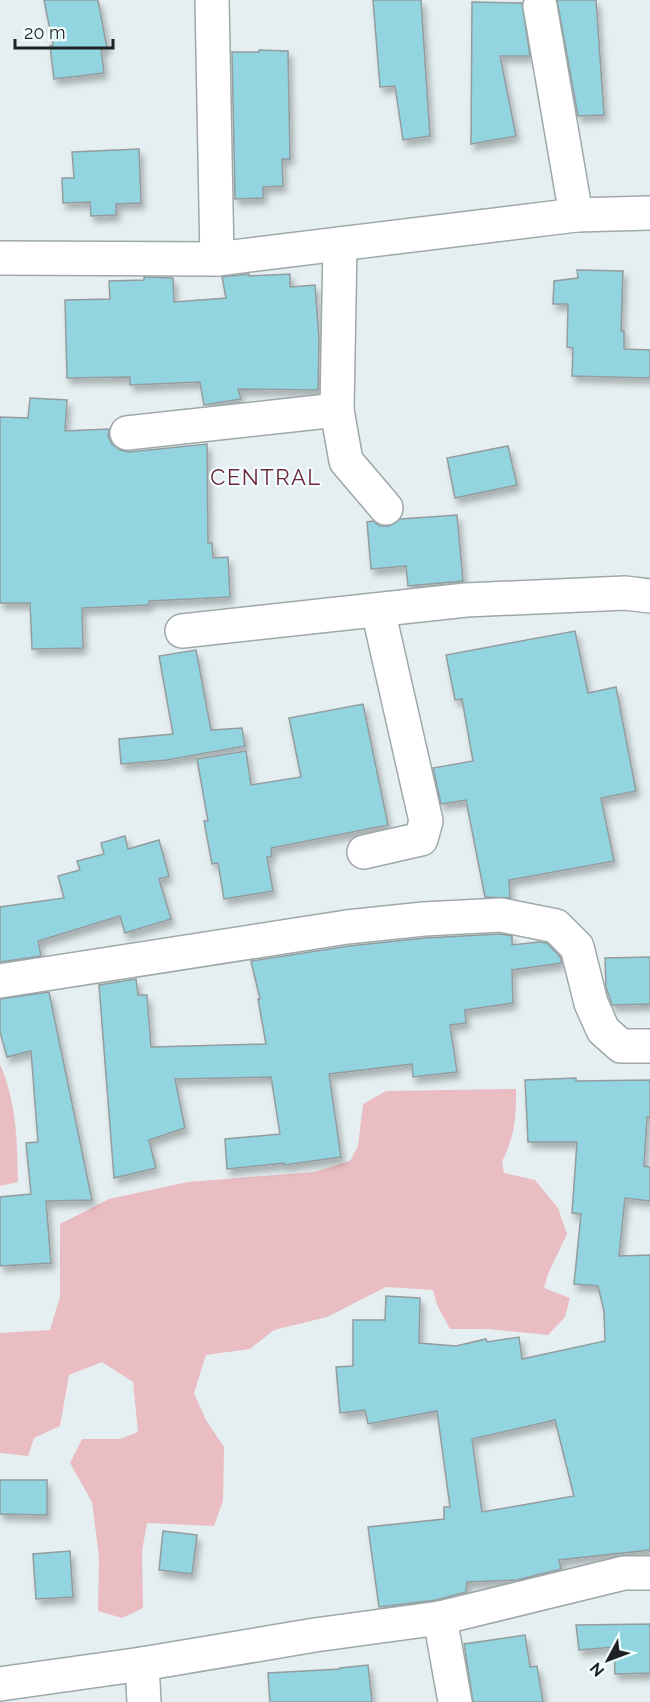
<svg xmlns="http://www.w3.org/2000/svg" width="650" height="1702" font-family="Raleway,sans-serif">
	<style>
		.green { fill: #eabdc2 }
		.building { fill: #92d4e0; stroke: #939c9e; stroke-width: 1.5; fill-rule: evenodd; filter: url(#shadow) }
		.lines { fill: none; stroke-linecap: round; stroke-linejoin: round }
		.minor-casing { stroke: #9ea8aa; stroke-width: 36 }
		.minor { stroke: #fff; stroke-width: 33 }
		.labels { text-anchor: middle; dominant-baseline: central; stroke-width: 4.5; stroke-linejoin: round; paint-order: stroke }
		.quarter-label { font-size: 22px; letter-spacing: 1.5px; fill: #6d2734; stroke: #f2fdff }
	</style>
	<defs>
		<filter id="shadow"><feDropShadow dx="3.5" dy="6" stdDeviation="3" flood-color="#0004"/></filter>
	</defs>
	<rect width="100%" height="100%" fill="#e5eff1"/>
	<g class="green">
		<path d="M0,1064c17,41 17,75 18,118l-18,4z"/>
		<path d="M516,1089c0,32 -1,45 -14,73l2,11 31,7 23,28 9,26 -19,40 -4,14 26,10 -5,19 -17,18 -61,-6h-37l-13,-24 -4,-15 -47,-3 -59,30 -53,13 -24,19 -44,6 -12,38 12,27 18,27 -1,54 -9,25 -67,-3 -5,28 1,57 -21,10 -24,-7 1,-54 -7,-55 -22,-39 12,-24h38l18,-7 -5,-50 -31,-20 -33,13 -9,51 -26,12 -6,18 -28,-3v-120l50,-3 10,-33v-73l49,-25 79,-17 126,-10 36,-11 8,-15 5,-42 23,-13z"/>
	</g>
	<g class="building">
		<path d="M44,0h54l9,48 -6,1 3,24 -50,6 -4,-33 3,-1z"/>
		<path d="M373,0h48l9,136 -27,4 -8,-54 -15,1z"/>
		<path d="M557,0h39l8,115 -26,1z"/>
		<path d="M472,2l50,1 8,53h-30l16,80 -45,8z"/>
		<path d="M259,50l29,1 2,108h-8l1,27 -20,1v11l-28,1 -3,-147h27z"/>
		<path d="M139,149l2,54 -25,1v11l-25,1 -1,-14 -27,1 -1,-25h12l-2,-26z"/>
		<path d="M577,270l46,1 -2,60h3v18l26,1v28l-78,-2 1,-28 -6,-1 1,-43h-15l1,-23 24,-3z"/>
		<path d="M249,274v2l41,-2v13l25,-2 4,54 -1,51 -80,-1 3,10 -37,6 -4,-23 -70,3v-8l-63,1 -2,-78 45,-1 -1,-18 35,-1v-3l29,1 1,24 52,-4 -4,-21z"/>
		<path d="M30,398l37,2 -2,31 44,-2 -1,7 4,8 8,6 9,2 78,-8 1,99h4l1,15 15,-1 2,40 -81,4v4l-67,3 1,40 -51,1 -2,-46h-30v-186l28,1z"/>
		<path d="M508,446l9,39 -62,13 -8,-40z"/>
		<path d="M457,515l6,66 -55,5 -2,-20 -35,3 -4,-47 6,-1 7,5h9l11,-7z"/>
		<path d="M575,631l13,62 28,-6 20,104 -35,7 13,63 -105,19 1,18 -25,-1 -19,-97 -25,4 -8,-36 40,-7 -11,-62 -7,1 -9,-45z"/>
		<path d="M196,650l15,80 31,-2 3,18 -78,14 -46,4 -2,-25 54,-5 -14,-78z"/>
		<path d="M363,704l25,121 -117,23 1,8 -5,1 6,34 -49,8 -6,-36 -6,1 -8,-43h4l-11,-62 49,-8 5,34 50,-8 -12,-59z"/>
		<path d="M125,836l3,13 31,-9 10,36 -10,3 12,40 -46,14 -5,-17 -82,25 3,15 -41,6v-55l64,-9 -6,-22 22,-6 -3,-9 27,-7 -3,-11z"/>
		<path d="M500,934l12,2v9l27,-3 8,1 13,14 2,6 -50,7 1,33 -48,7 1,13 -16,2 7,47 -44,5 -1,-13 -83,10 12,83 -57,8v-2l-57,6 -2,-30 55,-5 -9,-57 -96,2 10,49 -36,12 7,28 -42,10 -15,-193 37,-6 2,16h9l4,52 115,-3 -8,-45h2l-9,-38 98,-15 76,-8z"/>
		<path d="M650,957v47l-38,1 -6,-18 -1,-29z"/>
		<path d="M49,992l43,208 -46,1 5,62 -51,3v-69l31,-3 -5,-51 12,-1 -7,-91 -24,6 -7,-25v-33z"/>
		<path d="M576,1078v3l74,-1v37h-3l-3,49 6,1v34l-25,-3 -6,58 31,-1v295l-91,10 2,9 -44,11 -50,2 -1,10 -30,8 -57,7 -11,-80 76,-8v-12h6l-13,-96 -69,13 -3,-14 -25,3 -4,-46 17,-1v-46h32l1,-24 34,2 -1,45 37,3 30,-7 1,3 32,-5 3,22 83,-18 -1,-30 -6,-25 -24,-2 7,-70 -9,-1 5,-71h-49l-3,-62zM555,1420l19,76 -92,16 -10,-73z"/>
		<path d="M0,1480h47v35l-47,-1z"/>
		<path d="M163,1531l34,4 -5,39 -33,-4z"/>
		<path d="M70,1551l3,46 -37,2 -3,-45z"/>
		<path d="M650,1624v49l-35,1 -1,-27 -35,3 -3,-25z"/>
		<path d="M525,1635l5,32 7,-1 6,36h-70l-9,-58z"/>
		<path d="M368,1665l4,37h-102l-2,-29 72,-4v-1z"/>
	</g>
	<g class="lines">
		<defs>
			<g id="minor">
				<path d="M212,0l5,259"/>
				<path d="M540,6l36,209"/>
				<path d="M340,244l-3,166 9,51 40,47"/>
				<path d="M0,258l217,1 359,-44 74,-2"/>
				<path d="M127,433l210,-23"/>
				<path d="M182,631l284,-31 159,-7 25,3"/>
				<path d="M364,852l57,-13 5,-18 -48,-211"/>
				<path d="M0,981l347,-54 77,-8 77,-4 55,11 21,21 14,56 12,27 18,16h29"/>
				<path d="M440,1618l15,84"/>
				<path d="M142,1664l2,38"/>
				<path d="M0,1684l142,-20 173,-29 125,-17 184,-45h26"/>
			</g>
		</defs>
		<use href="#minor" class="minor-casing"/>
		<use href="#minor" class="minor"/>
	</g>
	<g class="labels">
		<g class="quarter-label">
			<text x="266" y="477">CENTRAL</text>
		</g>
	</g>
	<g transform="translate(608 1660) rotate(229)" stroke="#f2fdff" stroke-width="4.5" paint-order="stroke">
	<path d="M0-4.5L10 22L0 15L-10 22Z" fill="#1e2222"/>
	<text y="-9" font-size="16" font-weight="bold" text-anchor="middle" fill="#1e2222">N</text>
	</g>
	<path d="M15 39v9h98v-9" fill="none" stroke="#1e2222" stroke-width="3"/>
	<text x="24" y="39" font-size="18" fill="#1e2222" stroke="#f2fdff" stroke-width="4.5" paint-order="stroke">20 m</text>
</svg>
